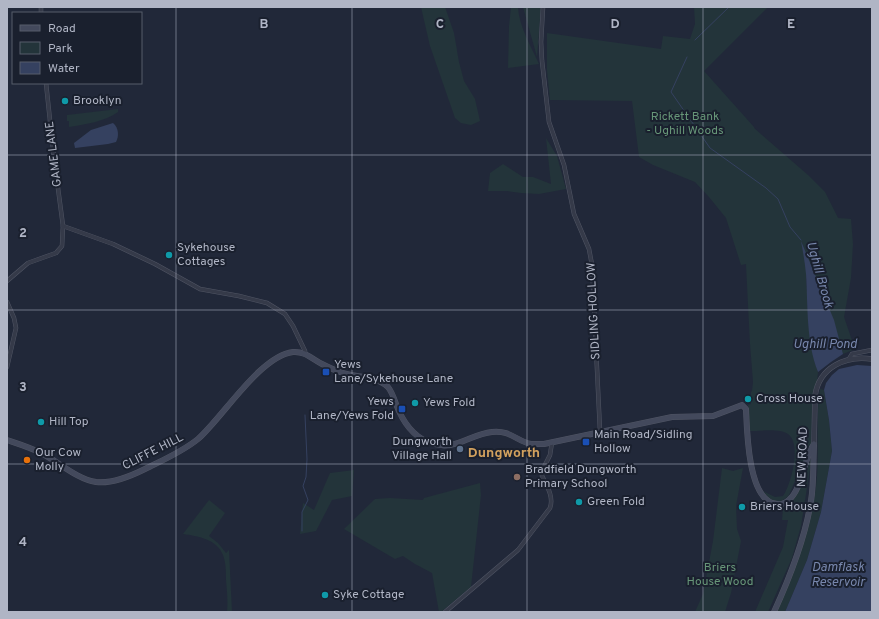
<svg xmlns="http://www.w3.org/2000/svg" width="879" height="619" font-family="Overpass,sans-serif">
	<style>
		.green { fill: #23343a }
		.water { fill: #354160 }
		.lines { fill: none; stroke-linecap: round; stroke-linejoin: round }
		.stream { stroke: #354160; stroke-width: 1 }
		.minor-casing { stroke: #505564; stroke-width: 4.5 }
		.tertiary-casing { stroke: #505564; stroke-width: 5.5 }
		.secondary-casing { stroke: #505564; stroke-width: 6 }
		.minor { stroke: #353a49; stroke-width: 3.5 }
		.tertiary { stroke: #353a49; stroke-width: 4.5 }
		.secondary { stroke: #43495c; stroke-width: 5 }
		.grid { fill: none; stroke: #b0b5c5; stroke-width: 1; stroke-opacity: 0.55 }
		.culture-dot { fill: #0f9aa8; stroke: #1a202e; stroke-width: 1.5 }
		.transit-dot { fill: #1a4fb4; stroke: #1a202e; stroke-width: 1.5 }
		.service-dot { fill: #5c6f8a; stroke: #1a202e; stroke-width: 1.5 }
		.food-dot { fill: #e8710a; stroke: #1a202e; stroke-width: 1.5 }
		.education-dot { fill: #8d6e63; stroke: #1a202e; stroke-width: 1.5 }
		.labels { text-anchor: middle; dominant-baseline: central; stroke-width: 4; stroke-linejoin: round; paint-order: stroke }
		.poi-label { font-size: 12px; fill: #b0b5c5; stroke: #1a202e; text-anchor: start }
		.park-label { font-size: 12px; fill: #679678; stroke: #1a202e }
		.street-label { font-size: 12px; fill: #b0b5c5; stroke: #1a202e }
		.water-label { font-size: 13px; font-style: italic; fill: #7887ad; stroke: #1a202e }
		.quarter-label { font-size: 14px; font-weight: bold; fill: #d2a15e; stroke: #1a202e }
		.grid-label { font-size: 13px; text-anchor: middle; font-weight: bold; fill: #b0b5c5; stroke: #1a202e; stroke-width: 4; stroke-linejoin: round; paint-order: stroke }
	</style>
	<rect width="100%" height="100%" fill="#212839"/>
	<g class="green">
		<path d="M421,7h24l9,26 5,29 5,19 11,18 5,22 -9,4 -10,-2 -6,-5 -25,-72z"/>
		<path d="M511,7h7c1,20 13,39 21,57l-31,4 1,-42z"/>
		<path d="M523,7h18l-4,50z"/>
		<path d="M694,7h74l-64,64 50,56v1l54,47 17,17 13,26 13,1 2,25 -2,34 -7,39 11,32 -12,5 -37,-81 3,57 6,33 3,9 -1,10 -4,13 -2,49 -22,51c-11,12 -18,7 -26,-4l12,6 8,-1c8,-11 19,-52 5,-62 -8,-6 -28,-3 -38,-3l-2,-26 3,-1v-12l1,-1 1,-9 -3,-38 -4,-80 -5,1 -15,-47 -17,-21 -14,-15 -42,-17 -14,-8 -7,-56 -82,-1 -3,-30v-37l114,16 2,-13 27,3 5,-15z"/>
		<path d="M118,109v3c-15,10 -31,12 -49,15v-6h-2v-6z"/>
		<path d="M546,138l11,18 9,33 -27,5 -18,-1 -14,-2h-19l2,-18 13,-9 20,13h10l18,7z"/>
		<path d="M820,389l4,1 5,30 3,31 -11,61 -14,48 -22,52h-9c17,-41 34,-81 40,-125 4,-32 -1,-65 4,-98z"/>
		<path d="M812,456l-11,70 -9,32 -24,54h-13l28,-65 5,-27h-6l1,-12c15,-4 24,-39 29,-52z"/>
		<path d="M722,468l11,3 10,-3 -7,38 1,23 4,12 -10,52 -6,19h-30l8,-18 10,-53z"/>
		<path d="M354,470l-2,26 -20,4 -16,31 -16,3 3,-31 11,7 16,-37z"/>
		<path d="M480,483l1,12 -10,92 -30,25h-2l-7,-39 -17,-9 -12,-8 -8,3 -51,-30 31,-30 15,-1 33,2 1,-2z"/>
		<path d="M209,500l16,13 -16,23 9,7 8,10 3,-3 3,62h-5c1,-11 0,-21 -1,-32 0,-8 0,-17 -3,-25 -6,-16 -26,-19 -40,-21z"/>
	</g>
	<g class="water">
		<path d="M113,123c6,5 6,13 3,19l-8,2 -33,4 -1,-5 17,-13z"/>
		<path d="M801,241l33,79 9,34 -12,8 -13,10c-12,-30 -10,-66 -12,-98 -1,-11 -3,-22 -5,-33z"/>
		<path d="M857,365l15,1v246h-87l22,-52 14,-48 11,-61 -3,-31 -5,-30 2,-7 6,-8 7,-6z"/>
	</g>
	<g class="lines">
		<g class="stream">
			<path d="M695,40l34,-33"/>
			<path d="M687,57l-16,35 39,56 56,40 12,11 12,28 11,13"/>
			<path d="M302,531v-19l6,-12 -5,-14 3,-9 1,-18 -2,-44"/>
		</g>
		<defs>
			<g id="minor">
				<path d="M41,7v6"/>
				<path d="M543,7l-2,35 1,19 7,61 15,43 10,49 15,35 3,16 8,166"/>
				<path d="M63,226l50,18 42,20 45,25 39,7 28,7 18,11 8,12 12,25v3"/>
				<path d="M7,281l21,-18 28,-10 6,-7 1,-20 -9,-68 -8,-75"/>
				<path d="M7,302l7,16 2,10 -9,39"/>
				<path d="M849,359l3,-5 20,-4"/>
				<path d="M445,612l73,-62 32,-42c4,-11 -3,-22 -8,-32v-5l8,-16 2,-13"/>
			</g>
			<path id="tertiary" d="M814,444l1,-48c4,-29 31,-41 57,-37"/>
			<g id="secondary">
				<path d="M7,440c12,4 25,8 36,14 17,9 34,25 53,28 17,2 35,-6 49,-13 18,-9 37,-17 53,-30 25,-22 62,-83 95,-87 12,-1 19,7 29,12 6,3 12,6 18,8 15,6 35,3 48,15 4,5 6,11 8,17 6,16 15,31 32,38 27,11 41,-8 64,-10 19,-2 24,9 39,12 4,0 9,0 13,0l128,-27 41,-1 29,-11 4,4c1,22 2,85 26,94 7,2 11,2 17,-3 14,-13 14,-40 25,-56"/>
				<path d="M774,612c16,-35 31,-73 37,-111 3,-18 2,-37 3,-56"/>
			</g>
		</defs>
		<use href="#minor" class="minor-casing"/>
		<use href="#tertiary" class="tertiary-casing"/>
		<use href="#secondary" class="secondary-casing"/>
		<use href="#minor" class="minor"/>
		<use href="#tertiary" class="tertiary"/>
		<use href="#secondary" class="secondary"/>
	</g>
	<path class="grid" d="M176,7v605M352,7v605M527,7v605M703,7v605M7,155h865M7,310h865M7,464h865"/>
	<g class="culture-dot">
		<circle cx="65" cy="101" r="4"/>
		<circle cx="169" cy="255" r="4"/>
		<circle cx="748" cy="399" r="4"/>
		<circle cx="415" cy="403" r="4"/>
		<circle cx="41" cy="422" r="4"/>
		<circle cx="579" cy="502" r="4"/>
		<circle cx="742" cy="507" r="4"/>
		<circle cx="325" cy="595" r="4"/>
	</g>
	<g class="transit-dot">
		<rect x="322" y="368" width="8" height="8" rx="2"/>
		<rect x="398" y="405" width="8" height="8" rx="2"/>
		<rect x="582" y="438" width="8" height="8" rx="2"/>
	</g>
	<circle class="service-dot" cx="460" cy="449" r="4"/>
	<circle class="food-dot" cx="27" cy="460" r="4"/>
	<circle class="education-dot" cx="517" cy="477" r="4"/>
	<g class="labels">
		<g class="poi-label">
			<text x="73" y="101">Brooklyn</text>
			<text x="177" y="248">Sykehouse<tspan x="177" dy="14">Cottages</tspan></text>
			<text x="334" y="365">Yews<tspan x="334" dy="14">Lane/Sykehouse Lane</tspan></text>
			<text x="756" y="399">Cross House</text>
			<text x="394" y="402" text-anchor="end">Yews<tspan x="394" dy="14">Lane/Yews Fold</tspan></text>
			<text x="423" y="403">Yews Fold</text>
			<text x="49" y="422">Hill Top</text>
			<text x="594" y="435">Main Road/Sidling<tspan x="594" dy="14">Hollow</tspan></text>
			<text x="452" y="442" text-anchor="end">Dungworth<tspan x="452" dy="14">Village Hall</tspan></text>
			<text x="35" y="453">Our Cow<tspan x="35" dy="14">Molly</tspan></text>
			<text x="525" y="470">Bradfield Dungworth<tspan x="525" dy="14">Primary School</tspan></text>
			<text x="587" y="502">Green Fold</text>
			<text x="750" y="507">Briers House</text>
			<text x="333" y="595">Syke Cottage</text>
		</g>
		<g class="park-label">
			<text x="685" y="117">Rickett Bank<tspan x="685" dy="14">- Ughill Woods</tspan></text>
			<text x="720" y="568">Briers<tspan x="720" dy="14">House Wood</tspan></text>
		</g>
		<g class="street-label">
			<text transform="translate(54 154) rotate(-97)">GAME LANE</text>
			<text transform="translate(594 311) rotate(-93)">SIDLING HOLLOW</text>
			<text transform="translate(153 452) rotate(-27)">CLIFFE HILL</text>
			<text transform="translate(803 457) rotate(-88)">NEW ROAD</text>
		</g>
		<g class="water-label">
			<text transform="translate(819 275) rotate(74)">Ughill Brook</text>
			<text x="825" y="345">Ughill Pond</text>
			<text x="838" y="568">Damflask<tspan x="838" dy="15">Reservoir</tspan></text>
		</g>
		<g class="quarter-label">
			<text x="504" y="453">Dungworth</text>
		</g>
	</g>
	<g class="grid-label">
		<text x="264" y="28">B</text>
		<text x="440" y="28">C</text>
		<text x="615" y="28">D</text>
		<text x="791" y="28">E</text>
		<text x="23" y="237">2</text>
		<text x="23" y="391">3</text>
		<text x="23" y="546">4</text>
	</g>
	<rect width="879" height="619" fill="none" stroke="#b0b5c5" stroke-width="16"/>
	<rect x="12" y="12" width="130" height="72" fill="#1a202e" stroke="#565c6a"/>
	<rect x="20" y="25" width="20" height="6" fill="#43495c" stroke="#565c6a"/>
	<text x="48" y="32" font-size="12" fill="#b0b5c5">Road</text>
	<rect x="20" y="42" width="20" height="12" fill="#23343a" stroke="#565c6a"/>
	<text x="48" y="52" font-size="12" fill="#b0b5c5">Park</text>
	<rect x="20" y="62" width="20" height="12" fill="#354160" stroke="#565c6a"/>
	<text x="48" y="72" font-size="12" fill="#b0b5c5">Water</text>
</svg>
